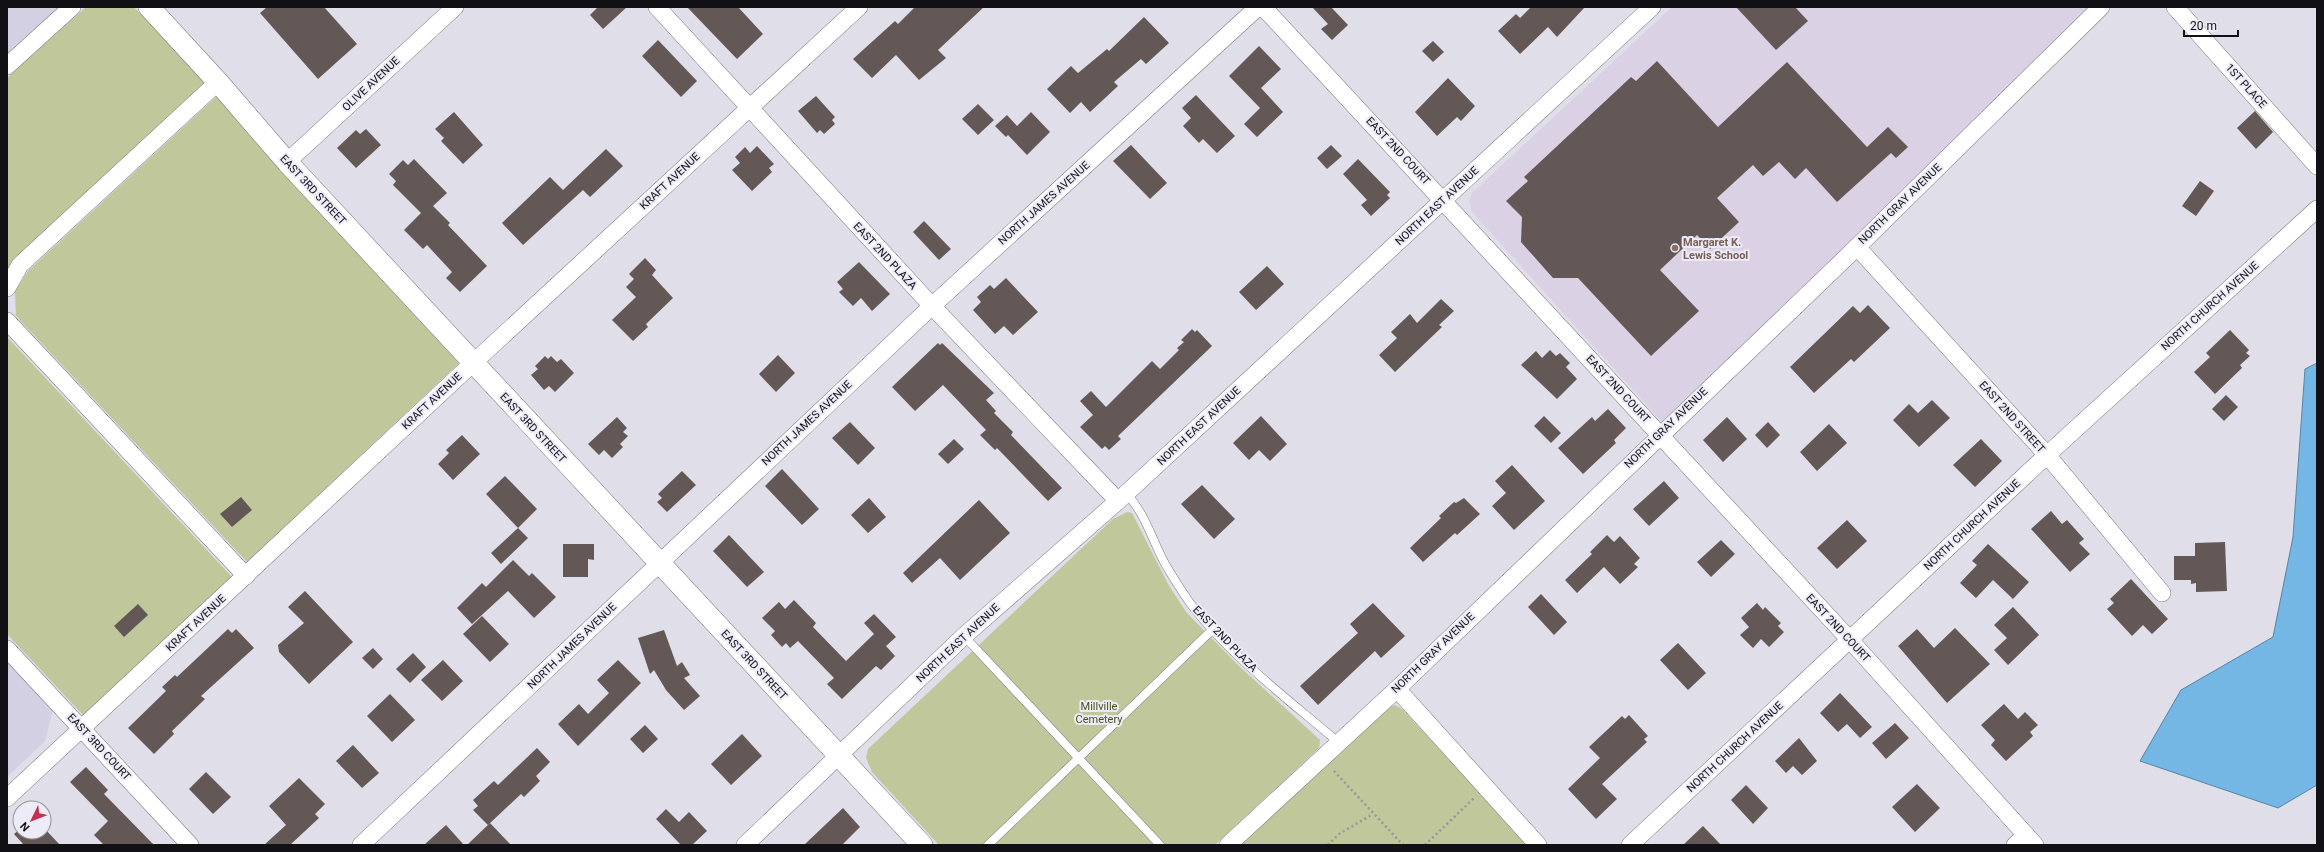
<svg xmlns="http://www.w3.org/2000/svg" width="2324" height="852" font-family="Roboto,sans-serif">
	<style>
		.built { fill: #d2d0e2 }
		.education { fill: #dbd1e5 }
		.green { fill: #bfc79b }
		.water { fill: #74b7e4; stroke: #5685a6 }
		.building { fill: #635855 }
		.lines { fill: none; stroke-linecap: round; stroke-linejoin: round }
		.service-casing { stroke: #787781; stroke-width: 9 }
		.minor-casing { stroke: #787781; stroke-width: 18 }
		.tertiary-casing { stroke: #787781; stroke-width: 22 }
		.path { stroke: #97969e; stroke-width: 2.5; stroke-dasharray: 2 3; stroke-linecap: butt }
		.service { stroke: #fff; stroke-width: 8 }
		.minor { stroke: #fff; stroke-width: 17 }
		.tertiary { stroke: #fff; stroke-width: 21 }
		.education-dot { fill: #8d6e63; stroke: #ecebf7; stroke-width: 1.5 }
		.labels { text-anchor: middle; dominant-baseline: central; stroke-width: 4; stroke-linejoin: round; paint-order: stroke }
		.street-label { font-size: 11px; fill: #111014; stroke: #ecebf7 }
		.education-label { font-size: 11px; font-weight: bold; fill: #785e54; stroke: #ecebf7; text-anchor: start }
		.park-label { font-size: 11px; fill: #4b521d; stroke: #ecebf7 }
	</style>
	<rect width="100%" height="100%" fill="#dfdee9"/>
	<g class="built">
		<path d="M7,7h52l-52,46z"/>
		<path d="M7,661l46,49 -8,31 -38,36z"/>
	</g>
	<path class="education" d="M1672,7h415l-278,277 -147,138 -190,-210 -3,-11 3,-8z"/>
	<g class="green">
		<path d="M86,7h48l71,76 -191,176 -7,11v-192z"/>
		<path d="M217,96l56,66 186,201 -212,199 -231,-246 -1,-24 13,-21z"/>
		<path d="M7,337l225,240 -148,139 -77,-82z"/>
		<path d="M1127,512l5,1 36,71 18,28 53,54 81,74 -1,8 -104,97h-276l-67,-73 -6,-14 2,-9 245,-230z"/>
		<path d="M1395,705l7,4 127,136h-290l150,-138z"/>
	</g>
	<path class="water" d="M2317,363v422l-39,23 -138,-47 41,-71 92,-53 20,-100 12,-168z"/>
	<g class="building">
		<path d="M267,7h57l33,37 -39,35 -58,-66z"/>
		<path d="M598,7h29l-24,22 -13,-14z"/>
		<path d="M687,7h51l25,27 -26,25z"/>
		<path d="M915,7h69l-46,43 8,8 -27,22 -23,-25 -24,23 -19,-19 42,-38 3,3z"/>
		<path d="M1312,7h19l17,18 -16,15 -11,-11 7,-5z"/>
		<path d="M1531,7h54l-28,30 -9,-10 -28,27 -22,-23 18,-17 4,4z"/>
		<path d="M1736,7h59l13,14 -32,29z"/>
		<path d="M1144,17l25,26 -23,21 -5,-5 -27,23 4,4 -28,26 -9,-10 -11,11 -23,-24 24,-23 7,7 29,-24 2,2z"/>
		<path d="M658,40l39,41 -16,16 -39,-41z"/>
		<path d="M1433,41l11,11 -11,10 -11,-11z"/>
		<path d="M1259,46l22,23 -20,19 22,24 -26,25 -13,-13 16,-16 -31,-32z"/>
		<path d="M1657,61l61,66 69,-65 80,85 21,-20 20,20 -12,11 -5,-5 -54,49 -31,-34 -11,11 -16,-17 -16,14 -10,-11 -36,33 22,24 -29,27 -13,-14 -37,35 39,41 -48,45 -73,-78h-25l-32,-36 1,-25 -16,-16 22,-20 -4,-4 107,-100 5,4z"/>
		<path d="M1448,78l27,28 -14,15 -4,-4 -20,19 -22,-24z"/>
		<path d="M1196,95l39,41 -18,17 -14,-14 -4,4 -16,-17 8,-8 -9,-10z"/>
		<path d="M816,96l19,21 -3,3 3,4 -11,10 -4,-4 -3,3 -19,-22z"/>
		<path d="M978,104l16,16 -16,15 -16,-16z"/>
		<path d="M2255,111l18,21 -17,17 -19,-21z"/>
		<path d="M454,112l29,33 -20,19 -22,-23 3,-3 -9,-9z"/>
		<path d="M1031,112l19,20 -23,23 -19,-20 -2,2 -11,-11 12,-11 10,11z"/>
		<path d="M366,129l15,16 -25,23 -19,-20 19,-18 4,4z"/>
		<path d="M1131,145l36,38 -17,16 -37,-38z"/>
		<path d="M1331,145l11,11 -15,13 -10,-11z"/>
		<path d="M757,146l17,18 -5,4 3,4 -20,19 -20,-21 8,-7 -5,-6 10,-10 5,6z"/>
		<path d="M606,149l17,17 -33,31 -7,-7 -60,55 -21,-22 48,-46 13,13z"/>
		<path d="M414,159l33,34 -14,13 17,17 -2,2 39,41 -27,26 -14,-14 6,-6 -25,-27 -4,4 -19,-19 17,-17 -28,-28 3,-4 -7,-7 14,-14 5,5z"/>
		<path d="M1358,159l32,33 -3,3 3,3 -19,18 -10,-11 6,-5 -24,-26z"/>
		<path d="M2200,181l14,10 -18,25 -14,-10z"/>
		<path d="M924,221l27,28 -12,11 -26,-28z"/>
		<path d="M645,258l11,12 -4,5 21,23 -27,26 2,3 -15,14 -21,-21 24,-23 -10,-10 8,-8 -5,-5z"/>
		<path d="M859,262l31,32 -18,17 -11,-13 -8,8 -14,-14 4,-3 -6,-7z"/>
		<path d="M1267,266l17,18 -28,26 -17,-18z"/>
		<path d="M1006,278l32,34 -25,23 -9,-9 -9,8 -22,-24 8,-8 -4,-5 13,-12 4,4z"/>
		<path d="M1441,299l13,12 -15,14 3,2 -47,45 -16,-17 18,-17 -6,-6 19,-18 7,9z"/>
		<path d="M1868,305l22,23 -36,34 -3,-3 -37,34 -24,-26 63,-61 7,7z"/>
		<path d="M1192,329l3,3 2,-2 15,16 -94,90 3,3 -12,11 -4,-4 -3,3 -22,-22 13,-12 -13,-14 11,-10 15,16 46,-46 8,8 19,-19 -2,-2 7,-6 -3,-2z"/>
		<path d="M2230,330l19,20 -3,3 4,3 -10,9 2,3 -27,26 -21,-22 16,-15 -4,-4z"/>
		<path d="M938,343l2,2 2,-2 52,50 -8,7 10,11 -2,2 19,19 -2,3 51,53 -14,13 -51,-53 -2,2 -15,-15 6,-5 -43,-45 -28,26 -23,-24z"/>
		<path d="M1550,350l6,6 4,-3 10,10 -4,4 11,12 -20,20 -36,-34 15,-14 6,7z"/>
		<path d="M778,355l17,18 -19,19 -17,-18z"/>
		<path d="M545,356l3,3 3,-3 6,6 4,-3 13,14 -19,19 -6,-6 -5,4 -13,-15 7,-6 -3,-3z"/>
		<path d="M2226,395l12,12 -14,14 -12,-12z"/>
		<path d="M1932,400l18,18 -31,29 -26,-27 16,-16 9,9z"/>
		<path d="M1608,409l18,19 -12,12 2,3 -33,31 -25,-26 34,-31 3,4z"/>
		<path d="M1261,416l26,28 -17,17 -11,-11 -10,10 -16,-17z"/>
		<path d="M1544,416l17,17 -10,10 -17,-17z"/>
		<path d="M617,417l10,11 -4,4 5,4 -8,8 3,3 -11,11 -8,-8 -5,5 -11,-11z"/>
		<path d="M1727,417l20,22 -24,23 -20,-22z"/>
		<path d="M850,422l25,26 -17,17 -26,-27z"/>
		<path d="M1768,422l12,13 -13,13 -12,-13z"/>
		<path d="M1829,424l18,19 -30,28 -17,-19z"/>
		<path d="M462,435l18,19 -27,26 -15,-16 11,-11 -3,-3z"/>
		<path d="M954,439l10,10 -16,15 -10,-10z"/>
		<path d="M1981,439l21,22 -27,26 -22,-22z"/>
		<path d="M1512,465l33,36 -31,29 -22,-24 14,-13 -11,-12z"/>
		<path d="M782,469l37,40 -17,16 -37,-39z"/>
		<path d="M682,471l14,14 -29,27 -10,-10 5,-4 -4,-4z"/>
		<path d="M505,476l32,33 -19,19 -32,-34z"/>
		<path d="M1664,481l15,17 -30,28 -16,-17z"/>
		<path d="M1202,485l33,34 -21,20 -33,-35z"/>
		<path d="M241,497l11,13 -20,17 -12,-13z"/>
		<path d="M869,498l17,19 -18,16 -17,-18z"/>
		<path d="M1464,498l16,16 -23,21 -2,-2 -32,29 -13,-14 31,-30 -2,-2 15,-14 2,1z"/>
		<path d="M979,500l31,33 -50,47 -20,-22 -28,25 -9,-10z"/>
		<path d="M2051,511l11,13 5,-4 17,19 -5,4 11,11 -20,18 -39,-43z"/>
		<path d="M1847,520l20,21 -30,28 -20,-21z"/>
		<path d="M518,528l10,10 -27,26 -10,-11z"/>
		<path d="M729,535l35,37 -17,15 -34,-36z"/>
		<path d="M1607,535l7,7 6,-6 20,22 -6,6 4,3 -18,17 -16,-17 -27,26 -12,-13 27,-26 -2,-2z"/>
		<path d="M1721,540l14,14 -24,23 -14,-15z"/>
		<path d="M2225,542l2,49 -31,1v-9l-5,1v-4h-17v-24h21v-13z"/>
		<path d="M563,544h31v16l-6,-1v18h-25z"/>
		<path d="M1988,544l41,38 -16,17 -20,-19 -17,18 -16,-15 17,-18 -5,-4z"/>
		<path d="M513,560l16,16 3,-3 24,24 -22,21 -26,-27 -36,33 -15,-16 25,-25 4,4z"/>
		<path d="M2131,579l37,40 -16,15 -9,-9 -11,11 -25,-27 7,-6 -4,-4z"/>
		<path d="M305,591l48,51 -44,42 -30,-32 -1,-7 26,-22 -16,-16z"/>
		<path d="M1541,594l26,28 -13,13 -26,-28z"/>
		<path d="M794,600l22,23 -3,4 33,34 28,-27 -10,-11 10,-9 22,23 -10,9 9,10 -14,14 -5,-4 -34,33 -15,-15 7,-6 -36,-37 -8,7 -4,-5 -4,4 -11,-12 4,-4 -13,-13 17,-16 6,7z"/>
		<path d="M1373,603l32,33 -24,22 -6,-7 -57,54 -18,-19 58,-53 -8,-9z"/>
		<path d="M1757,603l6,7 2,-3 16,16 -3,3 6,6 -15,15 -8,-8 -8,9 -13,-13 9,-8 -8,-9z"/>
		<path d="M138,604l10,11 -24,22 -10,-11z"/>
		<path d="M2013,607l26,28 -31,30 -14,-15 13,-12 -13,-13z"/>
		<path d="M482,616l27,28 -19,18 -27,-28z"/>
		<path d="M1955,628l35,36 -43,39 -49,-57 19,-17 17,19z"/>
		<path d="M228,629l4,4 4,-4 18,19 -53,48 4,3 -33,32 2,3 -20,20 -26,-26 38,-37 -4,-4 13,-12 2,2z"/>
		<path d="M664,630l13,36 5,-4 8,13 -6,3 16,18 -16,14 -18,-20 -12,-20 -4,4 -12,-36z"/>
		<path d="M1678,643l28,30 -18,17 -28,-30z"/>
		<path d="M373,648l10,11 -10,10 -11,-11z"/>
		<path d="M413,653l13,14 -16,16 -14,-14z"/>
		<path d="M443,660l20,21 -21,20 -21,-21z"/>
		<path d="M618,660l23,23 -63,63 -20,-22 21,-20 9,10 21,-21 -12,-13z"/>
		<path d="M1840,693l32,34 -12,11 -13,-14 -9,8 -18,-19z"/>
		<path d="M390,694l25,26 -23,22 -25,-26z"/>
		<path d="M2004,704l14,15 7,-7 13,13 -8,7 3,4 -27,25 -15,-16 4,-5 -14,-15z"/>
		<path d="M1629,715l19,21 -4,3 3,3 -45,42 15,15 -21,20 -28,-30 32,-31 -11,-11 33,-31 3,3z"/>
		<path d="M1895,723l14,15 -23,21 -14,-16z"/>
		<path d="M645,725l13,14 -15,14 -13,-14z"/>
		<path d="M742,734l20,22 -31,29 -20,-21z"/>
		<path d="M1799,738l18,23 -15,14 -9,-9 -7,7 -11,-12z"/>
		<path d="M353,745l26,28 -17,15 -26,-27z"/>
		<path d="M537,748l13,14 -14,14 4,5 -16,16 -3,-3 -33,31 -15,-15 5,-4 -5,-6 21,-19 4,4z"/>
		<path d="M86,767l22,23 -4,4 50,51h-50l-10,-10 14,-14 -38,-39z"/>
		<path d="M206,772l25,25 -18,17 -24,-25z"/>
		<path d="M299,778l26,26 -10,10 4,4 -29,27h-26l22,-20 -17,-19z"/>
		<path d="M1917,784l23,24 -25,24 -23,-25z"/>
		<path d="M1746,785l22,23 -15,16 -22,-24z"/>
		<path d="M843,808l17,19 -18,18h-38z"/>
		<path d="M666,809l13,13 10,-10 18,19 -15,14h-11l-25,-26z"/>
		<path d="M490,823l21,22h-44z"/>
		<path d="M446,825l18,20h-40z"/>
		<path d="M1703,826l18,19h-38z"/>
		<path d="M44,828l16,17h-36l-10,-11 6,-5v3h24z"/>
	</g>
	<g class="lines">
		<defs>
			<g id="service">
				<path d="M1126,493c20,22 25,44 38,69 8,14 17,28 26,41 41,54 98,96 148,139"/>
				<path d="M964,636l196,209"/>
				<path d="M988,845l225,-216"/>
			</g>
			<g id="minor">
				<path d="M657,7l275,299 186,195"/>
				<path d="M1263,7l587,633 185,205"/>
				<path d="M2175,7l142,159"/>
				<path d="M7,66l65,-59"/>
				<path d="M287,162l168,-155"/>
				<path d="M1857,247l190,208 115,138"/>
				<path d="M7,288l13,-23 198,-183"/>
				<path d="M7,321l239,255"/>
				<path d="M7,649l183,196"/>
				<path d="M1397,689l141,156"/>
				<path d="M7,798l466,-435 386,-356"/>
				<path d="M361,845l571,-539 326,-299"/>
				<path d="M745,845l219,-209 154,-135 534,-494"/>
				<path d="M1228,845l169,-156 460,-442 244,-240"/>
				<path d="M1630,845l417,-390 270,-246"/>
				<path d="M2015,845l11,-10"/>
			</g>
			<path id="tertiary" d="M149,7l69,75 69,80 635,683"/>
		</defs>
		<use href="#service" class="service-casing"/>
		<use href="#minor" class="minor-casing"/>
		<use href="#tertiary" class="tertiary-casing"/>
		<g class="path">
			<path d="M1334,771l69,74"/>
			<path d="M1328,845l11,-11 34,-20"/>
			<path d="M1425,845l49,-47"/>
		</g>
		<use href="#service" class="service"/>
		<use href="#minor" class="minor"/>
		<use href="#tertiary" class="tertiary"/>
	</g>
	<circle class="education-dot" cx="1675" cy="248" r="4"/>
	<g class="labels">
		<g class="street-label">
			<text transform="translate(371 84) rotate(-43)">OLIVE AVENUE</text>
			<text transform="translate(2246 86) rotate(48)">1ST PLACE</text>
			<text transform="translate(1398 151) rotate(47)">EAST 2ND COURT</text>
			<text transform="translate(670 181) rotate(-43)">KRAFT AVENUE</text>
			<text transform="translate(313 190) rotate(47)">EAST 3RD STREET</text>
			<text transform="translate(1044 203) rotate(-42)">NORTH JAMES AVENUE</text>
			<text transform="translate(1900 204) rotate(-44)">NORTH GRAY AVENUE</text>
			<text transform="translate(1437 206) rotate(-43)">NORTH EAST AVENUE</text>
			<text transform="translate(885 256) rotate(47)">EAST 2ND PLAZA</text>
			<text transform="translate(2210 306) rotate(-42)">NORTH CHURCH AVENUE</text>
			<text transform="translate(1618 389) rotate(47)">EAST 2ND COURT</text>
			<text transform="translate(432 401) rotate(-43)">KRAFT AVENUE</text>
			<text transform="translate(2012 417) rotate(48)">EAST 2ND STREET</text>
			<text transform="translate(807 423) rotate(-43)">NORTH JAMES AVENUE</text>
			<text transform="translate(1199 426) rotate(-43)">NORTH EAST AVENUE</text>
			<text transform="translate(533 428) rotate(47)">EAST 3RD STREET</text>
			<text transform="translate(1666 428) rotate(-44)">NORTH GRAY AVENUE</text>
			<text transform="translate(1972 525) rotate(-43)">NORTH CHURCH AVENUE</text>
			<text transform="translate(196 623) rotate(-43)">KRAFT AVENUE</text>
			<text transform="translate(1838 628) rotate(47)">EAST 2ND COURT</text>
			<text transform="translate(1225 639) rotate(46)">EAST 2ND PLAZA</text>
			<text transform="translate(958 643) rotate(-43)">NORTH EAST AVENUE</text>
			<text transform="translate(572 646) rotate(-44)">NORTH JAMES AVENUE</text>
			<text transform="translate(1433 653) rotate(-44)">NORTH GRAY AVENUE</text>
			<text transform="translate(754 665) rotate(47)">EAST 3RD STREET</text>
			<text transform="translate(99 747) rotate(47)">EAST 3RD COURT</text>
			<text transform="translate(1735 747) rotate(-43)">NORTH CHURCH AVENUE</text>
		</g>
		<g class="education-label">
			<text x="1683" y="242">Margaret K.<tspan x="1683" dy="13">Lewis School</tspan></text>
		</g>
		<g class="park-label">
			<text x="1099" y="706">Millville<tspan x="1099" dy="13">Cemetery</tspan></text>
		</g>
	</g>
	<rect width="2324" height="852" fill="none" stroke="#111014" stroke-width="16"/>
	<g transform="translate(32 820) rotate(227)"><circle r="19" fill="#ecebf7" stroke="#94939c"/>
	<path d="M0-3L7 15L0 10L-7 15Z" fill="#c2324f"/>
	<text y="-6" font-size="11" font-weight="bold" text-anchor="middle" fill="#111014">N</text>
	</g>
	<path d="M2184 30v6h54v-6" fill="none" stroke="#111014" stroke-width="2"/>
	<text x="2190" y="30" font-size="12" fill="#111014" stroke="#ecebf7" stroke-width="3" paint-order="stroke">20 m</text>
</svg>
